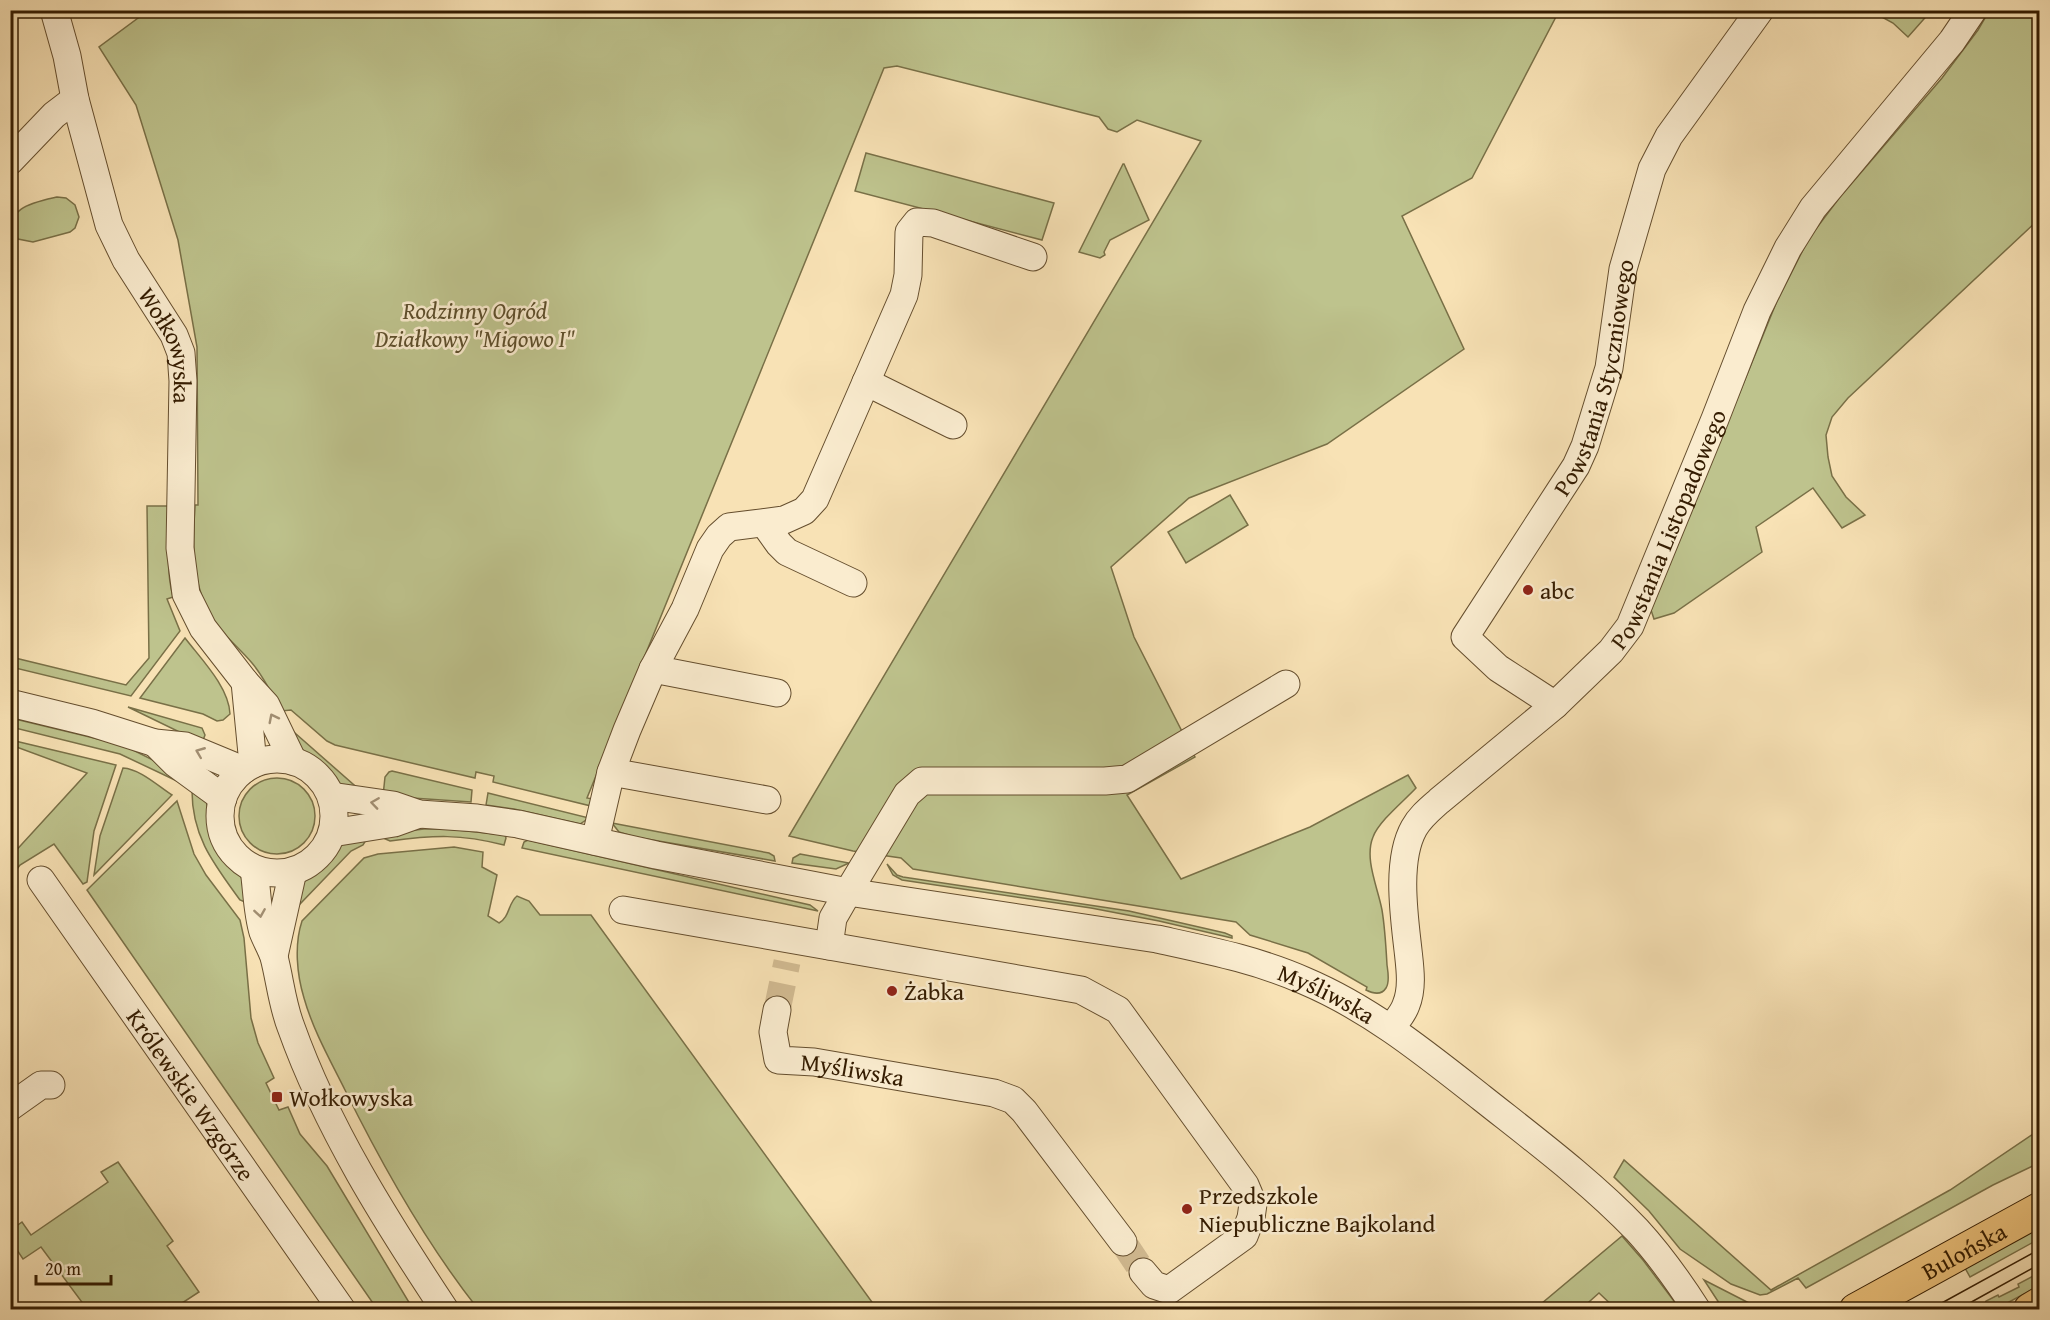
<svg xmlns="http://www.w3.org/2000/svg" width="2050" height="1320" font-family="'Gentium Book Plus',serif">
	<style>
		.green { fill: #bec38d; stroke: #797047; stroke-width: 1.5 }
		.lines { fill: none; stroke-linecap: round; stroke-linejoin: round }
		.minor-tunnel { stroke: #d1ba91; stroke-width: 27; stroke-dasharray: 27 14; stroke-linecap: butt }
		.minor-casing { stroke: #654e2e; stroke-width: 29 }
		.major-casing { stroke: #341c01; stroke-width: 35 }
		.minor { stroke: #faeccf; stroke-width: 27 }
		.major { stroke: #ecc17a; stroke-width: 33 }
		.tram { stroke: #341c01; stroke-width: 1.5 }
		.oneway { stroke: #a18e72 }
		.poi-dot { fill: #8f2418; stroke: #faeccf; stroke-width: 2 }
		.labels { text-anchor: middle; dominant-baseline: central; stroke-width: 5; stroke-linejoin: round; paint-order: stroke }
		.park-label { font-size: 24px; font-style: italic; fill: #5d4e2b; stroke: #faeccf }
		.street-label { font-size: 24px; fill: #341c01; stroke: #faeccf }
		.poi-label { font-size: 24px; fill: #341c01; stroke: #faeccf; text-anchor: start }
	</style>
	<rect width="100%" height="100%" fill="#f8e2b5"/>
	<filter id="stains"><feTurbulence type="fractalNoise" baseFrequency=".00333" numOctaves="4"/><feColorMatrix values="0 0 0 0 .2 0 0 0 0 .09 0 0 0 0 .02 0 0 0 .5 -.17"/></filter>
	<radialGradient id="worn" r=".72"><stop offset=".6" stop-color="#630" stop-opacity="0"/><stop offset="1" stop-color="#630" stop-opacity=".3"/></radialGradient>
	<g class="green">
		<path d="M149,10l1410,1 -87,167 -70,38 62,133 -137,95 -138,54 -78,69 23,70 61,120 -68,38 54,84 129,-52 98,-52 8,13c-12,13 -37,33 -43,49 -9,22 5,51 9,73 3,18 4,37 5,55 1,7 3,17 -1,23 -5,8 -14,5 -20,2l1,-3 -59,-34 -58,-18 -14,-13 -323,-53 -12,-11 -48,-7 -64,-15 412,-695 -64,-21 -20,12 -9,-3 -9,-12 -202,-51 -13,2 -297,730 6,1 -2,7 -98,-24 1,-6 -18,-4 -1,6 -140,-33 -8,-4 -36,-31 -10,1c-9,-17 -17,-34 -29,-48 -10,-12 -22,-22 -32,-34 -29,-36 -28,-81 -25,-124h3l-1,-158 -19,-107 -42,-135 -37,-58z"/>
		<path d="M1871,11h60l-23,26 -15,-14z"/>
		<path d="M1989,11h50v208l-191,179 -16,19 -6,18 2,22 4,19 14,21 19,18 -23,13 -29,-40 -57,39 6,25 -88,61 -20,6 -3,-9 126,-309 32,-63 31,-41 102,-119 36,-48z"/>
		<path d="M866,153l188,50 -12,37 -187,-49z"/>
		<path d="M1123,164h1l25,56 -39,20 -6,12 1,3 -5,3 -21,-6z"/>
		<path d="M57,197l9,1 9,7 4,12 -4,11 -5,4 -37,10 -15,-3c-18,-31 17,-37 39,-42z"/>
		<path d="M1230,495l18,30 -62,38 -18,-31z"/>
		<path d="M147,506h27c-5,31 -9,60 -1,91l-6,2 13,32 -49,65 -120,-29v-10l115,28 23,-27z"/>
		<path d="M185,638c16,21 44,49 45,76l-7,6 -6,1 -14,-7 -63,-16z"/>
		<path d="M128,707l74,21 3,7 -3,8z"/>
		<path d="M11,718l112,27 36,18 18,18 -57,-27 -109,-27z"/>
		<path d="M287,726l75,66 -20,-4 -19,-21 -23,-16z"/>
		<path d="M11,740l105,25 -22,66 -7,51 -4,2 -29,-40 -34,21 -9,12v-21l76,-83 -76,-28z"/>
		<path d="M123,768c17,1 35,18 49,27l-78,80 6,-39z"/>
		<path d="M392,771l80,19 -1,12 -88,-6 2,-19 4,-5z"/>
		<circle cx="277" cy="816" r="38"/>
		<path d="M192,791l14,9 7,35 6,12 7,12 15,15 4,28 -5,-2c-26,-36 -48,-63 -48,-109z"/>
		<path d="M488,793l101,25 -9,6 -66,-15 -28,-4z"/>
		<path d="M177,801l17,53 12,21 34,45 4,18 7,80 7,25 16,35 -8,5 13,27 9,-3 12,27 27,32 86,143h-36l-290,-419z"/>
		<path d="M612,823l157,30 5,3 1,5 -140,-24 -16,-5z"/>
		<path d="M424,829h24l57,6 1,3 -2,7c-44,-11 -69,-10 -114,-4l-7,-3 -1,-4z"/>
		<path d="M366,840l-3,5 -12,6 -52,54 3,-24 22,-17 19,-21z"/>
		<path d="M528,840l282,65 8,6 -296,-63 2,-6z"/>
		<path d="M454,847l29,5 -1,15 15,8 -9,41 11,7c11,-6 9,-20 18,-27l12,5 11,14h51l286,394h-399c-53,-67 -95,-142 -133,-219 -15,-30 -32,-60 -41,-92 -7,-23 -10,-53 -2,-77l62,-63 14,-4z"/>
		<path d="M800,854l49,9 -13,6 -44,-6 1,-5z"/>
		<path d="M887,864l10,11 6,2 226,34 96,22 7,3v2l-73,-17 -68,-13 -189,-28 -9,-5z"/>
		<path d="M2039,1130v33l-46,22 -187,103 -8,-10 -31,16 -7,1 -29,-11 -51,-35 -31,-38 -35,-34 10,-17 147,130 179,-100z"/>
		<path d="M118,1162l55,79 -6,5 32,46 -26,17h-86l-46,-62 -18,12 -12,-18v-11l11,-8 9,13 77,-53 -7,-10z"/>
		<path d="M2039,1227v12l-69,38 -5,-9z"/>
		<path d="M1622,1236l21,24 37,49h-64l-17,-16 -18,16h-46z"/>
		<path d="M2039,1273v13l-43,23h-9l-3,-4 2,-4 12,-6 1,2 20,-10 -1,-3z"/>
		<path d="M1704,1280l47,24 -11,5h-17z"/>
	</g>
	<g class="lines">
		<g class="minor-tunnel">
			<path d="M777,1010l10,-48"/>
			<path d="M1123,1242l20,30"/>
		</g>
		<defs>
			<g id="minor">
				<path id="s1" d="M54,10l13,46 8,43 34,126 17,35 48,75 7,18 2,28 -3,167 6,46 17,34 42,54 21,23 27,56"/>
				<path d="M10,161l44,-46 21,-16"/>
				<path d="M866,382l87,43"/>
				<path d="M764,523l15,21 8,8 66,31"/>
				<path d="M653,669l124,24"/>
				<path d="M245,682l8,82"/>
				<path d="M10,703l82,20 63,20 30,3 58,24"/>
				<path id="s2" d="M1555,705l-57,-37 -33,-31 111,-171 9,-20 24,-78 14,-99 29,-100 17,-33 91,-126"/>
				<path d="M155,743l20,20 48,35"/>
				<circle cx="277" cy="816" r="57"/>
				<path d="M611,772l156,28"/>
				<path id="s3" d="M331,796l62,9 26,9 58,4 41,6 138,31 192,37 309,47c50,11 101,21 148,42 66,28 121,73 177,117 53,42 108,83 155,132 22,24 42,52 60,80"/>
				<path d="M332,833l62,-10 25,-9"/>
				<path d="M595,841l16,-69 16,-42 26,-61 32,-60 25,-60 9,-13 10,-9 55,-7 20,-9 11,-12 89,-204 4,-20 1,-43 8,-10 16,1 100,34"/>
				<path d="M254,869c3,20 3,43 9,63 3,8 8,16 11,25 6,23 8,47 17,70 36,101 95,194 154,283"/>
				<path id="s4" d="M41,880l301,430"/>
				<path d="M623,910l458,80 37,20 127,175 8,19 -2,14 -7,18 -75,54 -15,-5 -11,-13"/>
				<path d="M829,946l4,-28 15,-26 59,-98 15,-13h183l22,-2 159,-95"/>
				<path d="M274,956l19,-85"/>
				<path id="s5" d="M777,1010l-4,22 5,28 36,2 180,31 19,7 11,11 99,131"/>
				<path id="s6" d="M1391,1028c5,-7 12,-14 15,-23 7,-17 4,-37 2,-55 -4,-35 -12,-90 6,-122 6,-11 16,-19 25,-27l116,-96 56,-54 19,-25 85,-207 42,-108 31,-63 25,-40 139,-167 21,-31"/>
				<path d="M10,1107l31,-22h10"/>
			</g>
			<g id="major">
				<path id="s7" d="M1856,1310l184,-101"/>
				<path d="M2030,1310l10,-6"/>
			</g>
		</defs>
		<use href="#minor" class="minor-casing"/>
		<use href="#major" class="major-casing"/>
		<use href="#minor" class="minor"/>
		<use href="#major" class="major"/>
		<g class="tram">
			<path d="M1929,1310l111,-61"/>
			<path d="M1957,1310l83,-46"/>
		</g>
	</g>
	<defs><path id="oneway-chevron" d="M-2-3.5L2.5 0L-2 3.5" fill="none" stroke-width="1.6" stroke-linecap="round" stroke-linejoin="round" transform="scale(1.5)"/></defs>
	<g class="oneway">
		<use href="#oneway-chevron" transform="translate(273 718) rotate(-117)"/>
		<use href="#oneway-chevron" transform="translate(200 752) rotate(-158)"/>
		<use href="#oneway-chevron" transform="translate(375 803) rotate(-172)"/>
		<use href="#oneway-chevron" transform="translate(260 913) rotate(81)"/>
	</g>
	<g class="poi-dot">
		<circle cx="1528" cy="590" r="6"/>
		<circle cx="892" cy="991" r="6"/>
		<rect x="271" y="1091" width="12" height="12" rx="3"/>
		<circle cx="1187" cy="1209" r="6"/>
	</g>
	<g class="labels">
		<g class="park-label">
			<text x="475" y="310">Rodzinny Ogród<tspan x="475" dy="28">Działkowy "Migowo I"</tspan></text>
		</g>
		<g class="street-label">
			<text stroke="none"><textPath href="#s1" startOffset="358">Wołkowyska</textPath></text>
			<text stroke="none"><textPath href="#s2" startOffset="408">Powstania Styczniowego</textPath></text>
			<text stroke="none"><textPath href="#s6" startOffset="608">Powstania Listopadowego</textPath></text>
			<text stroke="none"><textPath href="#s3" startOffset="1018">Myśliwska</textPath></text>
			<text stroke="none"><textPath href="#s5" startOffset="126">Myśliwska</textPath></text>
			<text stroke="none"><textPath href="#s4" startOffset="262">Królewskie Wzgórze</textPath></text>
			<text stroke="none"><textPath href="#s7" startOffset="123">Bulońska</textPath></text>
		</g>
		<g class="poi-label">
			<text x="1540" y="590">abc</text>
			<text x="904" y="991">Żabka</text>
			<text x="289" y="1097">Wołkowyska</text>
			<text x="1199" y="1195">Przedszkole<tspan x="1199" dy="28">Niepubliczne Bajkoland</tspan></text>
		</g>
	</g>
	<rect width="2050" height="1320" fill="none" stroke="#f8e2b5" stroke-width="36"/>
	<rect x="12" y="12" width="2026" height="1296" fill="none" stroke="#341c01" stroke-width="3"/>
	<rect x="18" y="18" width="2014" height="1284" fill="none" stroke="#341c01" stroke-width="1.5"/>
	<path d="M36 1275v9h75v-9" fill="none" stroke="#341c01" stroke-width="3"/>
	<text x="45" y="1275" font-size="18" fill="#341c01" stroke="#faeccf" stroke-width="4.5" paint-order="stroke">20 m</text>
	<rect width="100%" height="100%" filter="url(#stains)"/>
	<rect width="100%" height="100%" fill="url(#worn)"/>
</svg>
